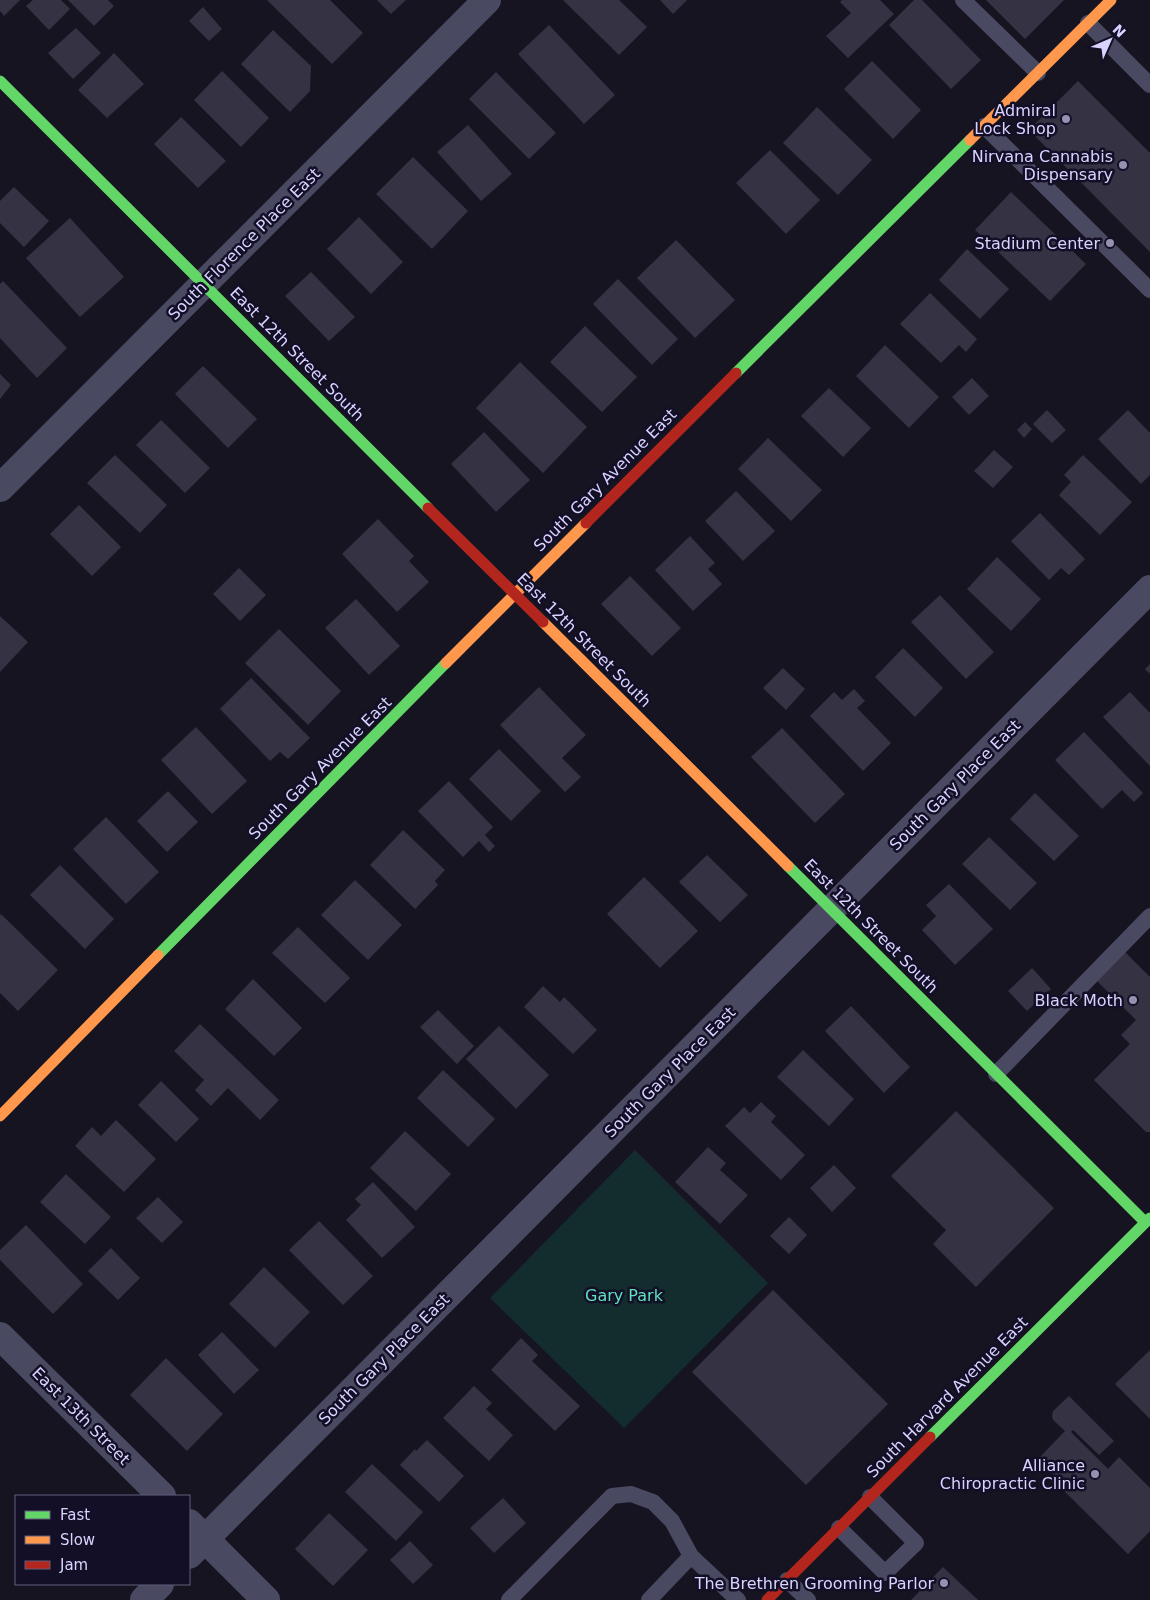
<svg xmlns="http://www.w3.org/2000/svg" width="1150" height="1600" font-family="'DejaVu Sans',sans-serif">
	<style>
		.green { fill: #132c2d }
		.building { fill: #343243 }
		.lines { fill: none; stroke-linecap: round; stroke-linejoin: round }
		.lane { stroke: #4a4962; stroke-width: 16 }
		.street { stroke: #4a4962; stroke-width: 28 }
		.fast { stroke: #63d668; stroke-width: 11 }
		.slow { stroke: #ff974d; stroke-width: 11 }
		.jam { stroke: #b3261e; stroke-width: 11 }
		.poi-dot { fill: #9591b1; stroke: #130f26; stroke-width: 2 }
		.labels { text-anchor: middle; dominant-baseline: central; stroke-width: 5; stroke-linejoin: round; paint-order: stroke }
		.poi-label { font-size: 16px; fill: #d9d4ff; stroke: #130f26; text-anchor: end }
		.street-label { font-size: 16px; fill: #d9d4ff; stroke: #130f26 }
		.park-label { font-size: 16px; fill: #5fe0c0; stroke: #130f26 }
	</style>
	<rect width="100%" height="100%" fill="#161421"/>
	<path class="green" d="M635,1150l133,133 -144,145 -134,-130z"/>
	<g class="building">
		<path d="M0,0h20l-16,16 -4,-5z"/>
		<path d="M33,0h28l9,9 -21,21 -23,-24z"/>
		<path d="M68,0h40l6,6 -20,20z"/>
		<path d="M267,0h63l33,33 -31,31z"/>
		<path d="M377,0h29l-15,14z"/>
		<path d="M563,0h56l28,27 -28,28z"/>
		<path d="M660,0h27l-14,14z"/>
		<path d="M842,0h38l14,14 -46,44 -22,-22 25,-23 -11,-11z"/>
		<path d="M914,0h8l59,60 -30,29 -62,-64z"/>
		<path d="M986,0h78l-39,39z"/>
		<path d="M203,7l19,22 -13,12 -20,-20z"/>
		<path d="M549,25l66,70 -31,29 -66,-70z"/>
		<path d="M76,28l25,25 -28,26 -25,-26z"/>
		<path d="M273,30l38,36 -1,25 -20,21 -49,-48z"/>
		<path d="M114,53l30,31 -37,34 -29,-28z"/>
		<path d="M872,61l49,49 -28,29 -49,-50z"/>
		<path d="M222,71l47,47 -28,29 -47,-47z"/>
		<path d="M496,72l60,61 -27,26 -60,-60z"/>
		<path d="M1078,81l72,72v99l-121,-122z"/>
		<path d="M817,107l55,53 -34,35 -55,-52z"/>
		<path d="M181,117l45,44 -28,27 -44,-44z"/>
		<path d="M468,125l44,49 -31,27 -44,-49z"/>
		<path d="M770,150l50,50 -34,34 -50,-51z"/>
		<path d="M413,157l55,54 -36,38 -56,-55z"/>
		<path d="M14,187l35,34 -25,26 -24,-24v-22z"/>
		<path d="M1011,192l75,72 -36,37 -75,-71z"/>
		<path d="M359,217l44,45 -32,32 -44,-45z"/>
		<path d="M70,218l54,59 -44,40 -54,-59z"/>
		<path d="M676,240l59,60 -40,38 -58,-60z"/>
		<path d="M967,249l42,40 -29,30 -41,-39z"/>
		<path d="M311,272l44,45 -26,24 -44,-45z"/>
		<path d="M618,279l60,60 -26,26 -59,-61z"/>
		<path d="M3,281l64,67 -30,30 -37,-40v-54z"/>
		<path d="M930,293l47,46 -11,13 -7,-7 -18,18 -41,-39z"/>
		<path d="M585,326l52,51 -35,35 -52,-50z"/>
		<path d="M885,345l54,52 -30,31 -53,-52z"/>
		<path d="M520,362l67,65 -44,46 -67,-65z"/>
		<path d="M203,366l54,53 -29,29 -53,-54z"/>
		<path d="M0,374l11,11 -11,14z"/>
		<path d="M972,378l17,18 -20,19 -17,-18z"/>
		<path d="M829,388l42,40 -28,29 -42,-41z"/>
		<path d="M1047,410l19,20 -14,13 -19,-19z"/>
		<path d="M1128,410l22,23v42l-9,9 -43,-45z"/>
		<path d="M161,420l49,48 -25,25 -49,-48z"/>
		<path d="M1025,422l7,7 -8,9 -7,-8z"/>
		<path d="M484,432l46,48 -34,32 -45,-48z"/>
		<path d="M768,438l54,52 -31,31 -53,-52z"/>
		<path d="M994,450l19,17 -20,21 -19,-17z"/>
		<path d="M115,455l52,50 -27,28 -53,-50z"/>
		<path d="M1083,455l49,47 -32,33 -41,-40 12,-13 -7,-7z"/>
		<path d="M736,491l39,40 -32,30 -38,-40z"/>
		<path d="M79,505l42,42 -29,29 -42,-42z"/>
		<path d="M1040,513l45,46 -16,16 -8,-7 -12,12 -38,-39z"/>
		<path d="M378,519l36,37 -5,5 20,21 -32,30 -55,-58z"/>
		<path d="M690,536l25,27 -7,6 14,15 -29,27 -38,-41z"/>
		<path d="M997,557l44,42 -30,32 -44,-42z"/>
		<path d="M239,568l27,27 -26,26 -27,-27z"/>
		<path d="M630,576l51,52 -29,28 -51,-52z"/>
		<path d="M940,595l54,57 -28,27 -55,-57z"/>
		<path d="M356,599l44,47 -31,29 -44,-47z"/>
		<path d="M0,616l28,26 -28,30z"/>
		<path d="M279,629l62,62 -33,34 -63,-62z"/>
		<path d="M903,648l40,40 -28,29 -40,-40z"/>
		<path d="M1150,664v10l-5,-5z"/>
		<path d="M783,668l22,21 -19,21 -23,-22z"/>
		<path d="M251,678l59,60 -22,21 -8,-7 -10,9 -50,-52z"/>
		<path d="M539,687l47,48 -24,23 19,19 -16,15 -65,-67z"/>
		<path d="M854,689l11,12 -8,7 34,35 -28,28 -53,-55 24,-24 8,8z"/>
		<path d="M1130,692l20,21v53l-47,-49z"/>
		<path d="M196,727l51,54 -35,33 -51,-54z"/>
		<path d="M782,728l63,66 -30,29 -64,-66z"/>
		<path d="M1084,732l59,61 -9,9 -12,-12 -20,19 -47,-49z"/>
		<path d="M499,749l42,42 -30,30 -42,-42z"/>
		<path d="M449,781l44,46 -8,8 10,11 -6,6 -10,-11 -16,16 -45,-46z"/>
		<path d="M168,791l30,31 -31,30 -30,-31z"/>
		<path d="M1035,793l44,43 -25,25 -44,-42z"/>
		<path d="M106,817l53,55 -33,32 -53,-55z"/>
		<path d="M403,830l42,40 -10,11 3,4 -23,24 -45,-44z"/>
		<path d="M989,837l48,46 -27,27 -48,-46z"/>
		<path d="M707,855l41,40 -28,27 -41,-40z"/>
		<path d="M60,865l54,54 -29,30 -55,-54z"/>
		<path d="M644,877l54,54 -38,37 -53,-54z"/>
		<path d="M355,880l47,45 -34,35 -47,-45z"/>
		<path d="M949,884l44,45 -38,36 -33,-35 14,-14 -10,-11z"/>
		<path d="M1,914l57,56 -40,41 -18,-18v-77z"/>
		<path d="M298,927l52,51 -25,25 -53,-50z"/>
		<path d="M1125,952l25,25v155h-4l-52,-52 36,-36 -9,-9 15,-15 -39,-39z"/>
		<path d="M1032,968l19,21 -24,22 -19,-20z"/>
		<path d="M253,979l49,49 -28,28 -49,-47z"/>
		<path d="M543,986l17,16 4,-5 33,33 -24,24 -49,-47z"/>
		<path d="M851,1006l59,61 -26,26 -59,-62z"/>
		<path d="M438,1010l36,36 -17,18 -37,-37z"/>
		<path d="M200,1024l79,76 -19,20 -32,-32 -17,18 -16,-16 9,-10 -30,-29z"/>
		<path d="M499,1026l50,49 -33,34 -50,-50z"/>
		<path d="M803,1050l51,49 -25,27 -52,-49z"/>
		<path d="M443,1070l52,49 -27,28 -51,-49z"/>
		<path d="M161,1081l38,38 -23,23 -38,-37z"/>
		<path d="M761,1102l15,14 -5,6 34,33 -24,25 -56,-54 19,-19 6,6z"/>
		<path d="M956,1111l98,97 -78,79 -43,-43 13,-14 -55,-54z"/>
		<path d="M116,1120l40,39 -32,33 -49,-46 17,-19 9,9z"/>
		<path d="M405,1131l46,43 -35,37 -46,-43z"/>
		<path d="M708,1147l18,16 -6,7 28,25 -28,29 -45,-42z"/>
		<path d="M834,1165l22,23 -24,24 -22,-24z"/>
		<path d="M66,1174l45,43 -26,27 -45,-42z"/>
		<path d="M373,1182l42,45 -33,31 -36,-38 15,-15 -6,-6z"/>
		<path d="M158,1197l25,25 -21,21 -26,-25z"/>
		<path d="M789,1217l18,18 -18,19 -19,-18z"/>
		<path d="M319,1221l54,55 -30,29 -54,-55z"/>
		<path d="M26,1225l57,59 -30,30 -53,-54v-10z"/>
		<path d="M111,1248l29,30 -22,22 -30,-29z"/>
		<path d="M264,1267l46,45 -35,36 -46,-44z"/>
		<path d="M773,1290l115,114 -82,81 -114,-113z"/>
		<path d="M222,1332l37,38 -25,24 -36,-39z"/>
		<path d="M521,1338l17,17 -6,6 48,45 -25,25 -64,-61z"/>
		<path d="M1150,1350v69l-35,-35z"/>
		<path d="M166,1358l57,56 -36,37 -57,-56z"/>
		<path d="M474,1386l18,17 -6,6 27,26 -24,26 -46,-43z"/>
		<path d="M1069,1396l45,45 -15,14 -26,-25 -2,2 37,37 11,-12 31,31v43l-22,23 -73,-72 3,-3 -20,-20 27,-28 -12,-11 -1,-4 1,-5z"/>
		<path d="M427,1440l37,36 -25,26 -39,-37 15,-16 1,2z"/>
		<path d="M372,1464l51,48 -27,29 -51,-49z"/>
		<path d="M503,1498l23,25 -32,30 -24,-25z"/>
		<path d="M329,1513l39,37 -35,36 -38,-37z"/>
		<path d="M410,1541l23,24 -20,19 -23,-24z"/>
		<path d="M943,1567l35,33h-67z"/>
	</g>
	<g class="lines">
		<g class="lane">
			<path d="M963,0l75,73"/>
			<path d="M1088,23l62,62"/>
			<path d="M984,126l166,164"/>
			<path d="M996,1074l154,-158"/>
			<path d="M839,1528l46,45 31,-30 -46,-46"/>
			<path d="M787,1580l21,20"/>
			<path d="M509,1600l103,-104 19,-2 22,8 19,19 19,35 47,44"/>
			<path d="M649,1600l42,-44"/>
		</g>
		<g class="street">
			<path d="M0,488l487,-488"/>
			<path d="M0,1336l162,160"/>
			<path d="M189,1523l77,77"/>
			<path d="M189,1555l961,-966"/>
			<path d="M144,1600l16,-16"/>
		</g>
		<g class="fast">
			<path d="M0,81l428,427"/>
			<path d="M736,373l234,-233"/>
			<path d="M788,866l357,356"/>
			<path d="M158,955l288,-292"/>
			<path d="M930,1437l220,-219"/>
		</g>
		<g class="slow">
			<path d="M970,140l141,-140"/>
			<path d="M543,622l245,244"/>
			<path d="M446,663l140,-140"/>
			<path d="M0,1116l158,-161"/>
		</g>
		<g class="jam">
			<path d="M428,508l115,114"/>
			<path d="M586,523l150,-150"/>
			<path d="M767,1600l163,-163"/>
		</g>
	</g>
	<g class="poi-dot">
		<circle cx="1066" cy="119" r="5"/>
		<circle cx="1123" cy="165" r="5"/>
		<circle cx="1110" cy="243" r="5"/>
		<circle cx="1133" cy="1000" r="5"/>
		<circle cx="1095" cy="1474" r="5"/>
		<circle cx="944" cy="1583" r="5"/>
	</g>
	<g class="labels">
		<g class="poi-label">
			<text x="1056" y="110">Admiral<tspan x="1056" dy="18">Lock Shop</tspan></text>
			<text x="1113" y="156">Nirvana Cannabis<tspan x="1113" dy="18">Dispensary</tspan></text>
			<text x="1100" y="243">Stadium Center</text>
			<text x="1123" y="1000">Black Moth</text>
			<text x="1085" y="1465">Alliance<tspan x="1085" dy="18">Chiropractic Clinic</tspan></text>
			<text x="934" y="1583">The Brethren Grooming Parlor</text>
		</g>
		<g class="street-label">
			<text transform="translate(244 244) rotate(-45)">South Florence Place East</text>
			<text transform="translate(297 354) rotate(45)">East 12th Street South</text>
			<text transform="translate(605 480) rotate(-45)">South Gary Avenue East</text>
			<text transform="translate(584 640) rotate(45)">East 12th Street South</text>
			<text transform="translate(320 768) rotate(-45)">South Gary Avenue East</text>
			<text transform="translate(955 785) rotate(-45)">South Gary Place East</text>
			<text transform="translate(871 926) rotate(45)">East 12th Street South</text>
			<text transform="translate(670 1072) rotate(-45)">South Gary Place East</text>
			<text transform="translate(384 1359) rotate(-45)">South Gary Place East</text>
			<text transform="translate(947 1397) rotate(-45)">South Harvard Avenue East</text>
			<text transform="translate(81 1416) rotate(45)">East 13th Street</text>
		</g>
		<g class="park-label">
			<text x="624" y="1295">Gary Park</text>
		</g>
	</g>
	<rect x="15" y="1495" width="175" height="90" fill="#130f26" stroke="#625e7d"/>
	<rect x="25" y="1511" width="25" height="8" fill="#63d668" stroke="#625e7d"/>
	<text x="60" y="1520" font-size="15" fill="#d9d4ff">Fast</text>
	<rect x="25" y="1536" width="25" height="8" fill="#ff974d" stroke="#625e7d"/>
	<text x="60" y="1545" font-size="15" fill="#d9d4ff">Slow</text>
	<rect x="25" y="1561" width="25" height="8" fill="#b3261e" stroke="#625e7d"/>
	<text x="60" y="1570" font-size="15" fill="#d9d4ff">Jam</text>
	<g transform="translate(1110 40) rotate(45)" stroke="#130f26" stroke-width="4" paint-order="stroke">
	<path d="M0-4L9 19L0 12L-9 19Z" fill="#d9d4ff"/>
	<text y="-8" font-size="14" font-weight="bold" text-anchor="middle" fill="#d9d4ff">N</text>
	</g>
</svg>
